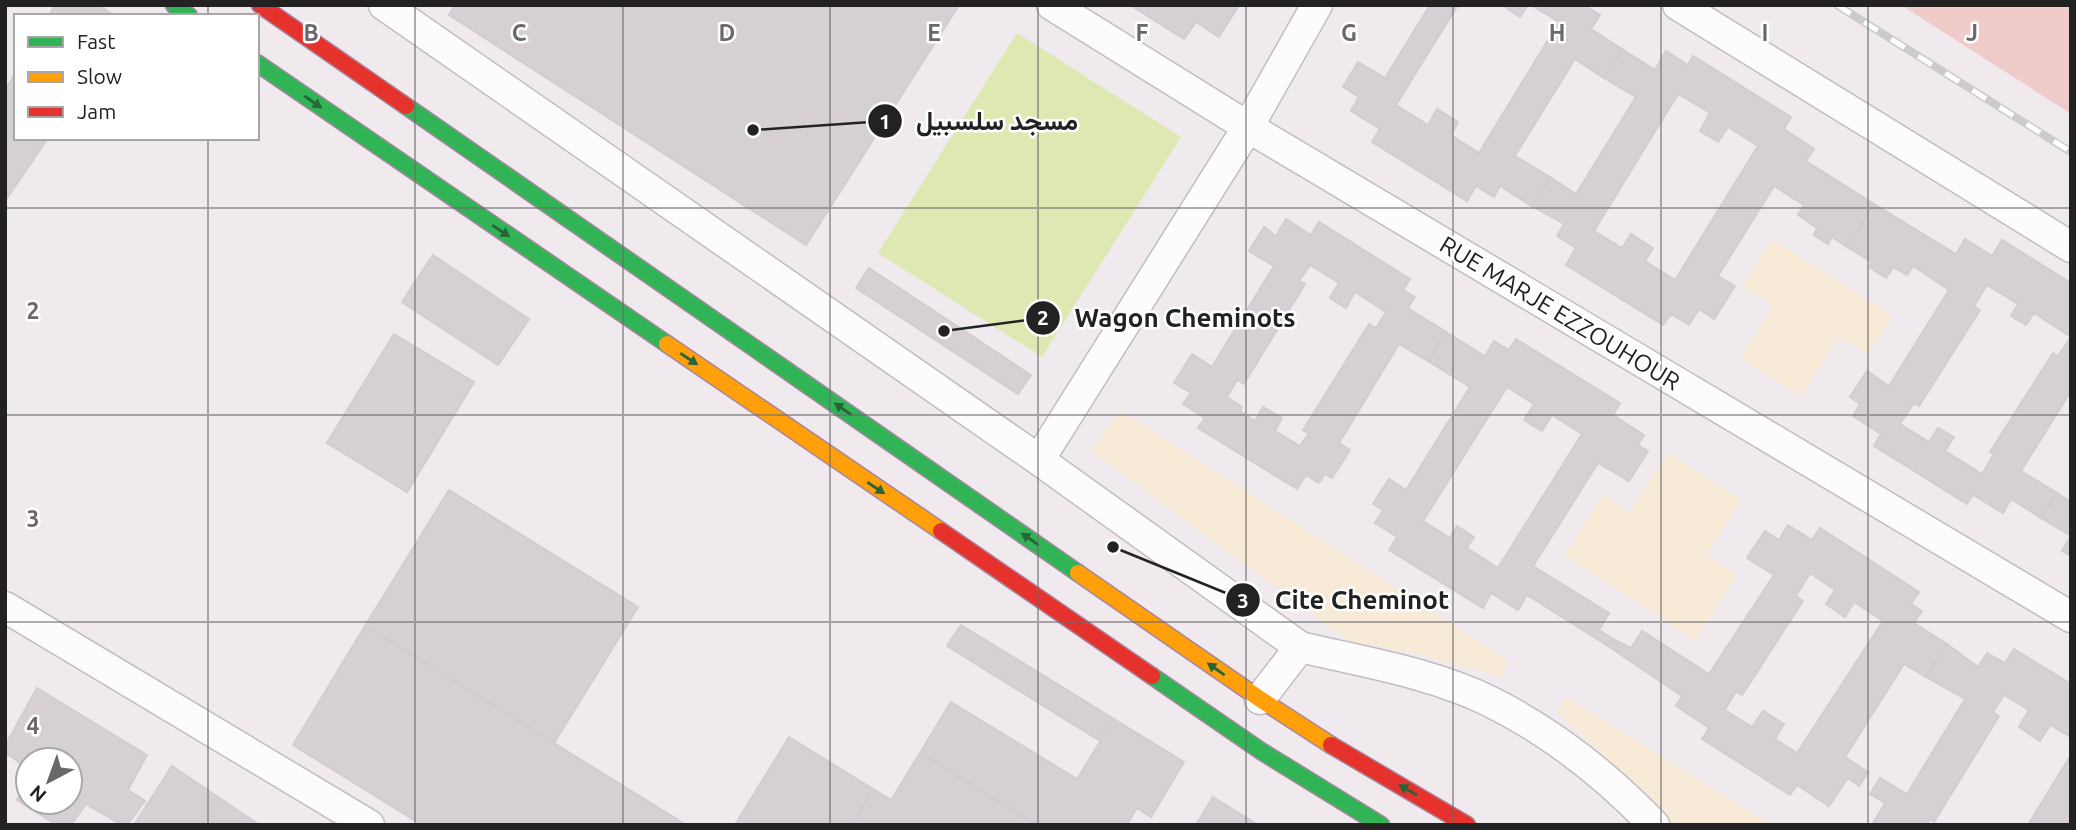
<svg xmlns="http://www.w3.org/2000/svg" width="2076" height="830" font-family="Ubuntu,Vazirmatn,sans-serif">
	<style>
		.grass { fill: #efccca }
		.park { fill: #f7ebd7 }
		.pitch { fill: #dee8b3 }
		.building { fill: #d6d0d5; stroke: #d4cbd3; stroke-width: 2; fill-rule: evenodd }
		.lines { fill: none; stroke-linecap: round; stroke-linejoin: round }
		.street-casing { stroke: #c0bdc0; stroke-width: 33 }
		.fast-casing { stroke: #a7869e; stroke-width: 19 }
		.slow-casing { stroke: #a7869e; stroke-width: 19 }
		.jam-casing { stroke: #a7869e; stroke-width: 19 }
		.street { stroke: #fdfcfd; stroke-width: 30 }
		.fast { stroke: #30b455; stroke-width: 16 }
		.slow { stroke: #ff9f0a; stroke-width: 16 }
		.jam { stroke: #e5322d; stroke-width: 16 }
		.rail-casing { stroke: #cccbcc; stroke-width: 8 }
		.rail { stroke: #fff; stroke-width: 5; stroke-dasharray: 16; stroke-linecap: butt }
		.oneway { fill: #286439 }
		.grid { fill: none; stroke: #6a686a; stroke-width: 2; stroke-opacity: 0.55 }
		.labels { text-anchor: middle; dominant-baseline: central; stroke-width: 5; stroke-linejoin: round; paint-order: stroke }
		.street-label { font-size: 24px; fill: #222; stroke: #fff }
		.grid-label { font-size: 23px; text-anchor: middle; font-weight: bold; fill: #6a686a; stroke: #fff; stroke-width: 5; stroke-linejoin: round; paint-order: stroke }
		.leader { fill: none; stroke: #222; stroke-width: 2.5 }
		.callout-dot { fill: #222; stroke: #fff; stroke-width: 2.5 }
		.mark-label { font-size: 21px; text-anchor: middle; font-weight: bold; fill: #fff }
		.callout-label { font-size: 26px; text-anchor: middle; font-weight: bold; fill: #222; stroke: #fff; stroke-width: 5; stroke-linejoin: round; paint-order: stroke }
	</style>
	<rect width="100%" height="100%" fill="#f0eaef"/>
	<path class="grass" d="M1901,5h170v109z"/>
	<g class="park">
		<path d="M1772,239l121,77 -25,38 -29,-17 -39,59 -60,-38 33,-52 -31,-20z"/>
		<path d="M1120,410l389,251 -6,16 -84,-23 -70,-13 -258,-190z"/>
		<path d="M1668,452l73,48 -35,55 31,20 -42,65 -131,-85 40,-60 25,17z"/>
		<path d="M1566,697l205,128h-97l-42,-45 -76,-68z"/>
	</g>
	<path class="pitch" d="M1017,33l164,104 -139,220 -164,-104z"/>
	<g class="building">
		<path d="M55,5h43l17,11h-66z"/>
		<path d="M455,5h504l-153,240 -357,-230z"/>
		<path d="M1130,5h109l-20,32 -23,-15 -12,17z"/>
		<path d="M1430,5h28l-62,100 32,20 9,-16 21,13 -7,13 28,18 80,-131 -28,-17h53l16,10 -9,14 31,20 -18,29 -29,-19 -60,97 35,21 -18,29 -32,-20 -6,11 -18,-11 -9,15 -95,-59 8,-13 -29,-18 8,-14 -16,-10 15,-25 27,16z"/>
		<path d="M1506,5h22l-8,12 -15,-10z"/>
		<path d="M1622,49l33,21 11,-19 22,14 5,-9 98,61 -7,12 30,20 -8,12 68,43 -27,43 -15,-10 -4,7 -14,-9 3,-7 -19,-13 6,-10 -30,-19 -56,90 17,10 -21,33 -15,-10 -10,16 -18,-11 -8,11 -97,-60 10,-17 -19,-12 7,-12 -32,-18 18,-29 26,17 60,-97 -32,-19zM1678,94l32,19 -10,18 18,11 10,-15 30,19 -83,134 -30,-19 8,-13 -22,-14 -9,14 -28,-17z"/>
		<path d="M16,72v66h32l-43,63v-111z"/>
		<path d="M1874,204l82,50 9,-15 27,17 10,-16 69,43v108l-50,80 36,22 -16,25 -30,-19 -8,14 -30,-18 -6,9 -93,-58 7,-12 -28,-18 7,-12 -10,-7 17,-26 22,15 60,-96 -36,-24 -6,9 -14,-8 -7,11 -17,-11 3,-5 -25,-15zM1987,285l31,19 -7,12 15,9 8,-12 37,24 -13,19 -5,-3 -63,99 4,2 -12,20 -37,-23 9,-14 -16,-9 -9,14 -29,-18 14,-21 5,3 61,-96 -6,-4z"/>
		<path d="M1286,219l25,16 8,-13 91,57 -7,11 12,7 -7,11 38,24 -18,29 -29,-17 -60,99 11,7 -18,28 -7,-4 -6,9 -13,-8 -9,14 -99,-61 7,-10 -22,-14 8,-11 -17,-10 18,-29 20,13 62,-101 -25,-15 15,-24 12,9zM1310,265l29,18 -9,15 16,10 9,-16 31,20 -10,16 -7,-4 -66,106 6,3 -9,13 -25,-15 7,-13 -19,-11 -8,14 -15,-10 2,-4 -15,-10 10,-17 7,4 61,-100 -6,-3z"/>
		<path d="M433,255l96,64 -31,46 -96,-63z"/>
		<path d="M869,268l162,107 -13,19 -162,-106z"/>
		<path d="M1446,332l39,24 9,-15 15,9 7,-11 104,64 -7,12 31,20 -6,10 10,6 -19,30 -31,-18 -65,103 76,47 -10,17 14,9 -5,7 -81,-51 -9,15 -27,-17 -8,15 -94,-58 8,-13 -22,-14 8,-13 -10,-6 16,-25 17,11 64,-103 -42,-26zM1507,387l27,17 -10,16 18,11 10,-16 30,19 -84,134 -31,-20 7,-11 -17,-11 -7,12 -27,-17z"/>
		<path d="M394,334l80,48 -67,110 -80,-49z"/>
		<path d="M449,490l189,117 -84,136 -189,-117z"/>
		<path d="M2057,493l14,9v54l-9,-5 9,-15 -30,-18z"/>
		<path d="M1788,525l24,15 8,-12 99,64 -8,12 11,7 -8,12 33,21 -21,33 -22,-13 -59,93 23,15 -9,14 -11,-8 -19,28 -32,-21 -7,10 -88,-56 7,-11 -33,-22 6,-10 -74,-50 5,-7 18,9 11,-17 67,43 65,-99 -27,-17 18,-27 14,9zM1810,573l25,17 -9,14 19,13 9,-15 29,19 -86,132 -22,-14 9,-15 -21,-13 -11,16 -27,-17 11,-19 6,4 61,-94 -7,-5z"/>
		<path d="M961,625l153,94 -14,22 -153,-95z"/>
		<path d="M365,626l189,117 132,82h-264l-129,-80z"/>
		<path d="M1947,644l31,23 9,-14 18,10 9,-14 57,35v53l-21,-12 -10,16 -21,-14 10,-17 -25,-15 -11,17 6,4 -65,106 -3,-4 -4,7h-55l13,-22 -15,-9 10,-16 27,16 58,-95 -39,-22z"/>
		<path d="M37,688l110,67 -19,35 17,11 -18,24h-5l-36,-21 -15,21h-14l-40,-25 11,-20v22h42v-42h-42v9l-23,-17v-6z"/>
		<path d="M951,702l126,77 37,-60 70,43 -33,55 -14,-9 -9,15 3,2h-94l-117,-72z"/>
		<path d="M789,737l84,52 -22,36h-116z"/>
		<path d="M920,753l117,72h-186l22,-36 18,11z"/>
		<path d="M2071,755v62l-5,8h-38z"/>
		<path d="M172,766l86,58 -1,1h-123z"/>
		<path d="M1213,797l45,28h-62z"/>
	</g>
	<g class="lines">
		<defs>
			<g id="street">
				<path d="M384,5l655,455 261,187"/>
				<path d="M1052,5l196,122 823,490"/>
				<path d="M1678,5l393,242"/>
				<path d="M1039,460l209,-333 69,-122"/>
				<path d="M5,607l364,218"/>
				<path d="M1260,699l40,-52c63,15 133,26 191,55 62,31 115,73 163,123"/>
			</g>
			<g id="fast">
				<path d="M174,5l15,11"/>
				<path d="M257,63l410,281"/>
				<path d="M406,106l672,467"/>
				<path d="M1152,676l109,75 120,74"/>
			</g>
			<g id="slow">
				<path d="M667,344l274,187"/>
				<path d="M1078,573l182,126 71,46"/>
			</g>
			<g id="jam">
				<path d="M260,5l146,101"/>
				<path d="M941,531l211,145"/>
				<path d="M1331,745l136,80"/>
			</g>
		</defs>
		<use href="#street" class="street-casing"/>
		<use href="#fast" class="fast-casing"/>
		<use href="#slow" class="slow-casing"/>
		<use href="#jam" class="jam-casing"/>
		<use href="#street" class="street"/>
		<use href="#fast" class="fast"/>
		<use href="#slow" class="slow"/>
		<use href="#jam" class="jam"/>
		<defs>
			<path id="rail" d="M1837,5l234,147"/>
		</defs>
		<use href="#rail" class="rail-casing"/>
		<use href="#rail" class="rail"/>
	</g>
	<defs><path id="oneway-solid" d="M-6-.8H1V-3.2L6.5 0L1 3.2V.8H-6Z" transform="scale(1.75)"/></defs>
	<g class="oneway">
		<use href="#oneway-solid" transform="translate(313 102) rotate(35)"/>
		<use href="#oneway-solid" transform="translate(501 231) rotate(34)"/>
		<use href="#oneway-solid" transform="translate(689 359) rotate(34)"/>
		<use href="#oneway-solid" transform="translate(843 409) rotate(-145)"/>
		<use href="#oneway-solid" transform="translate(876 488) rotate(34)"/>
		<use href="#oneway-solid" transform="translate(1030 539) rotate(-145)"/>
		<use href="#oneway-solid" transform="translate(1216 669) rotate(-145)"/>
		<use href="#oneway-solid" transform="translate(1408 790) rotate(-150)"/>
	</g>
	<path class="grid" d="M208,5v11M415,5v820M623,5v820M830,5v820M1038,5v820M1246,5v820M1453,5v820M1661,5v820M1868,5v820M208,138v687M5,208h2066M5,415h2066M5,622h2066"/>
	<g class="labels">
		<g class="street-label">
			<text transform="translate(1560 313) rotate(31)">RUE MARJE EZZOUHOUR</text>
		</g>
	</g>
	<g class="grid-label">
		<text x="311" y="41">B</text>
		<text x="519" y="41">C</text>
		<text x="727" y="41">D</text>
		<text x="934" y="41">E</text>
		<text x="1142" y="41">F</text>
		<text x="1349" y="41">G</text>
		<text x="1557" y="41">H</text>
		<text x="1765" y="41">I</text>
		<text x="1972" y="41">J</text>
		<text x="33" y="319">2</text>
		<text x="33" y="527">3</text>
		<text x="33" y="734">4</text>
	</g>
	<path class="leader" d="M753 130L885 121M944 331L1043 318M1113 547L1243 600"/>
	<g class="callout-dot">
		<circle cx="753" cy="130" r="7"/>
		<circle cx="944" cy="331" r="7"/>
		<circle cx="1113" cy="547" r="7"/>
		<circle cx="885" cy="121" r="18"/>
		<circle cx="1043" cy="318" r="18"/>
		<circle cx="1243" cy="600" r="18"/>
	</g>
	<g class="mark-label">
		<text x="885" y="129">1</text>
		<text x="1043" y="325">2</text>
		<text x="1243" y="608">3</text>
	</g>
	<g class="callout-label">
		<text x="997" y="130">مسجد سلسبيل</text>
		<text x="1185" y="327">Wagon Cheminots</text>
		<text x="1362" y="609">Cite Cheminot</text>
	</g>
	<rect width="2076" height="830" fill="none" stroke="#222222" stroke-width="14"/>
	<rect x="14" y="14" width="245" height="126" fill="#ffffff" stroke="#a7a7a7" stroke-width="2"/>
	<rect x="28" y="37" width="35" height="10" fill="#30b455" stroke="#a7a7a7" stroke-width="2"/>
	<text x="77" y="49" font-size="21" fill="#222222">Fast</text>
	<rect x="28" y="72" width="35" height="10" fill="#ff9f0a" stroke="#a7a7a7" stroke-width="2"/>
	<text x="77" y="84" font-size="21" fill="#222222">Slow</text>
	<rect x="28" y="107" width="35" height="10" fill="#e5322d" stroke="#a7a7a7" stroke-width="2"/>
	<text x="77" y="119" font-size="21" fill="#222222">Jam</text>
	<g transform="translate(49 781) rotate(221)"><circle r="33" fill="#ffffff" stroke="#a7a7a7" stroke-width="2"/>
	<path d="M0-5L12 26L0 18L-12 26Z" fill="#6a686a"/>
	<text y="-10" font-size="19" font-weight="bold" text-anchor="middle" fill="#222222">N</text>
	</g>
</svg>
